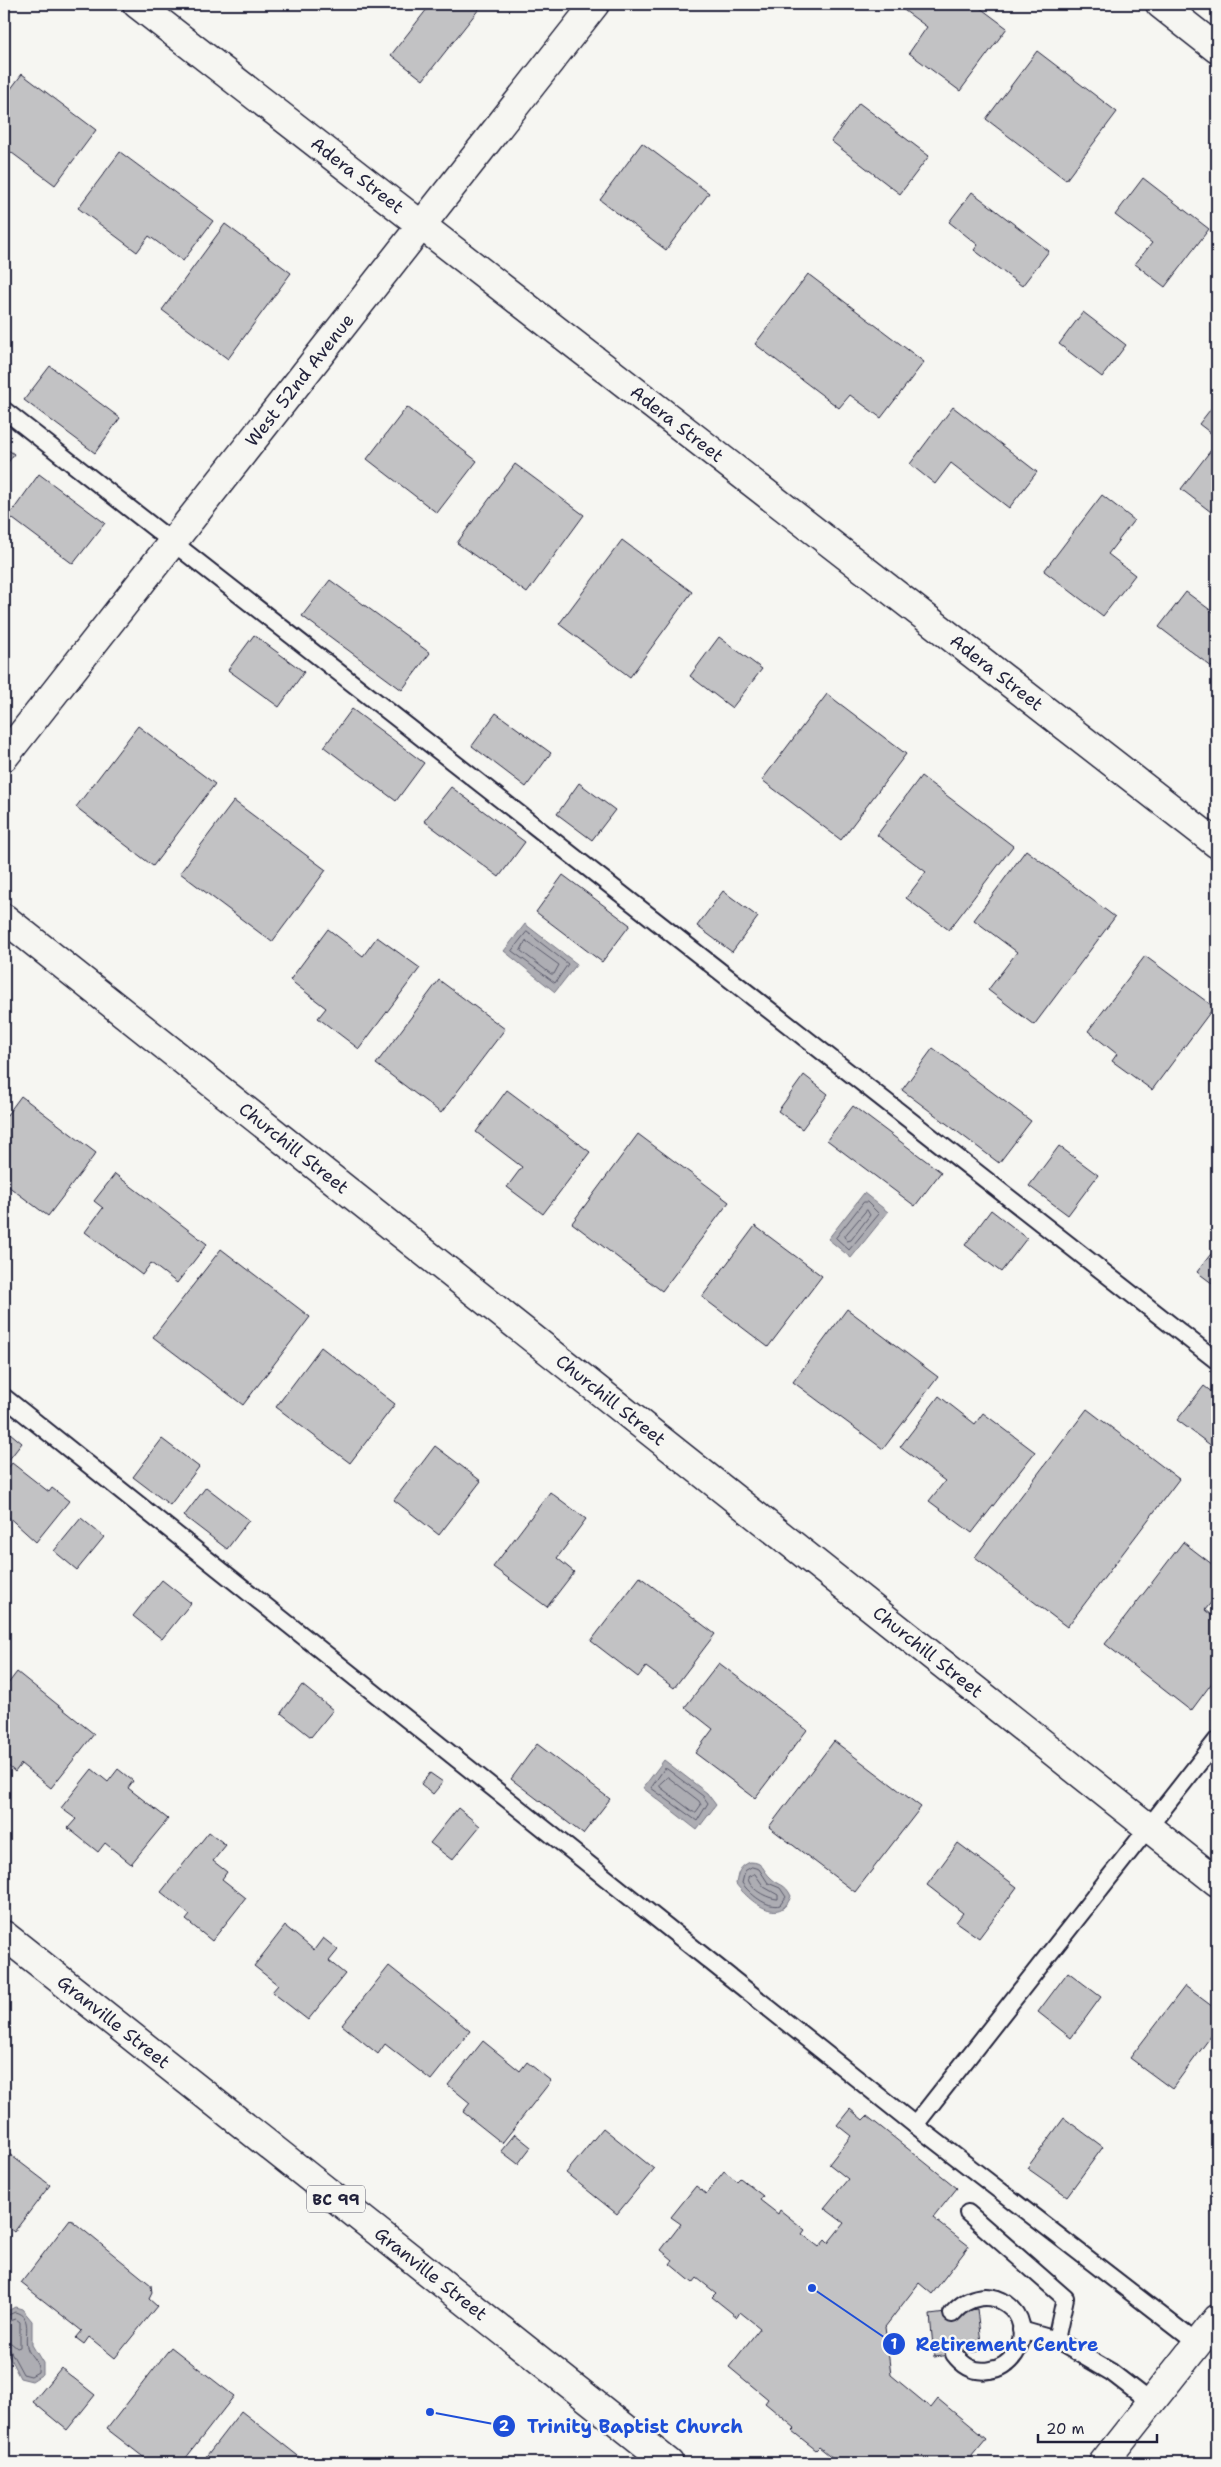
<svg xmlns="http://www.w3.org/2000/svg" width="1221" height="2467" font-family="'Shantell Sans',sans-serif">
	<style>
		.water { fill: #adadb3; stroke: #757583 }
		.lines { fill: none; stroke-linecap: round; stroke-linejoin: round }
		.shore { stroke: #5a5a6b; stroke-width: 1 }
		.building { fill: #c2c2c4; stroke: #22223b }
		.service-casing { stroke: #22223b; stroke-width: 20 }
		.minor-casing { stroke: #22223b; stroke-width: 31 }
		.tertiary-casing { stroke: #22223b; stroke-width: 31 }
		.trunk-casing { stroke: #22223b; stroke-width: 31 }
		.service { stroke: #f6f6f2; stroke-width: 16 }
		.minor { stroke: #f6f6f2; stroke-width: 28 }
		.tertiary { stroke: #f6f6f2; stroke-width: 28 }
		.trunk { stroke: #f6f6f2; stroke-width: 28 }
		.labels { text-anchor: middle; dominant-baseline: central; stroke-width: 4.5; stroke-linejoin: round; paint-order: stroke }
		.shield { fill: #f6f6f2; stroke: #626272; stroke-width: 1 }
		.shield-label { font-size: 16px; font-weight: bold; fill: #22223b }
		.street-label { font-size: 18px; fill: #22223b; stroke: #f6f6f2 }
		.leader { fill: none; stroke: #1d4ed8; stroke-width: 2 }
		.callout-dot { fill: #1d4ed8; stroke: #f6f6f2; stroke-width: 2 }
		.mark-label { font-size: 15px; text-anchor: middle; font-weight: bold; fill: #fff }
		.callout-label { font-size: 19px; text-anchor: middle; font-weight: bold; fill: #1d4ed8; stroke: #f6f6f2; stroke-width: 4.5; stroke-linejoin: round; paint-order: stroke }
	</style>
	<rect width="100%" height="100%" fill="#f6f6f2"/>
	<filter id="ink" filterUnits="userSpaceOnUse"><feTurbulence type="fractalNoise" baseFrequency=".02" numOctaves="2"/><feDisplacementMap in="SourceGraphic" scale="10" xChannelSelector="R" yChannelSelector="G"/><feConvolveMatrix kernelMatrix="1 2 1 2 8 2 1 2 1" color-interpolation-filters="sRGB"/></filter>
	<g filter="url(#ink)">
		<g class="water">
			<path d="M525,924l52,40 -22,28 -51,-41z"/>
			<path d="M864,1193l24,19 -37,46 -23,-19z"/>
			<path d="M664,1760l43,33 9,12 -19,25 -54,-42z"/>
			<path d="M750,1862c14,0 12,8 21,16 8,8 14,5 20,18 -11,31 -42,5 -55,-12 2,-12 3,-17 14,-22z"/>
			<path d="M15,2307l7,2 10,12v24l11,18v11l-11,7 -12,-3 -16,-31v-34z"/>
		</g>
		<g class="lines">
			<g class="shore">
				<path d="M527,932l41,32 -13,19 -43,-32z"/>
				<path d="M526,941l33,24 -5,9h-3l-30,-23z"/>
				<path d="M864,1202h3l12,12 -30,36 -13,-12z"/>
				<path d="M867,1210l3,5 -19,25 -4,1 -2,-5z"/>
				<path d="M667,1769l36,27 5,7 -11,18 -46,-33 13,-19z"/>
				<path d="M668,1777l31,24 2,4 -5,7h-3l-33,-25v-3z"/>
				<path d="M752,1867l7,2 9,14 12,5 6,9 -6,8c-13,4 -31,-12 -38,-22l3,-12z"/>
				<path d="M755,1874l9,13 14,8v4c-10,0 -31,-11 -30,-22z"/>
				<path d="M4,2317l11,-5c18,5 9,22 12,35 2,9 13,15 11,25l-7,4 -8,-2 -13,-24 -6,-3"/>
				<path d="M4,2323l12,-4 4,3v25l-3,1 -6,-5 -7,-2"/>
			</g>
		</g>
		<g class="building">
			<path d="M431,4h52l-60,76 -32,-25z"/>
			<path d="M904,4h71l32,24 -47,63 -51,-38 18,-26 -26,-19z"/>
			<path d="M1037,51l80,61 -51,68 -80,-61z"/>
			<path d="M22,74l74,56 -41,55 -51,-38v-49z"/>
			<path d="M859,103l70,53 -29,38 -69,-53z"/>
			<path d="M642,143l67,50 -43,57 -66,-50z"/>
			<path d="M120,152l93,69 -30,40 -34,-25 -12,16 -59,-44z"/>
			<path d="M1143,178l66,51 -44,58 -30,-23 17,-21 -37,-28z"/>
			<path d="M972,192l77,59 -27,35 -48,-36 4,-5 -29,-23z"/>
			<path d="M225,224l66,49 -63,86 -66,-49z"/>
			<path d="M808,274l116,88 -43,56 -31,-23 -11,13 -84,-64z"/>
			<path d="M1083,312l43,33 -24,32 -43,-33z"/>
			<path d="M50,366l70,52 -25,35 -71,-53z"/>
			<path d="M1217,401v37l-18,-14z"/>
			<path d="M407,407l70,54 -40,52 -70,-54z"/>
			<path d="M953,407l84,65 -28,36 -58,-45 -16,21 -25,-20z"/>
			<path d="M4,447l10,7 -10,14z"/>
			<path d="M1211,450l6,5v57l-2,3 -34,-26z"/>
			<path d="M515,464l69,51 -57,78 -70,-50z"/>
			<path d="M39,474l66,49 -32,41 -64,-48z"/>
			<path d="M1102,495l32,25 -26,34 27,21 -32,41 -59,-45z"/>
			<path d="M622,540l70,52 -62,85 -71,-53z"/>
			<path d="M330,580l100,73 -28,37 -100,-74z"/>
			<path d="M1186,592l31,23v56l-58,-44z"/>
			<path d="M254,635l50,37 -25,35 -51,-37z"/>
			<path d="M719,637l43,32 -30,39 -42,-32z"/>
			<path d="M827,694l79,60 -65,86 -79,-60z"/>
			<path d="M352,709l72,54 -28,38 -72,-54z"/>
			<path d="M496,713l55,40 -25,34 -54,-41z"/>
			<path d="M138,726l77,58 -62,82 -77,-59z"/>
			<path d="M921,776l92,70 -64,84 -43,-32 20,-26 -49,-37z"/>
			<path d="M579,783l36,27 -23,30 -35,-26z"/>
			<path d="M451,787l74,55 -26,35 -75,-56z"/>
			<path d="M234,801l92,69 -54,72 -92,-69z"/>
			<path d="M1026,850l89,67 -81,108 -46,-35 29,-38 -43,-32z"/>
			<path d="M563,875l67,50 -28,37 -66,-50z"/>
			<path d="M723,891l35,26 -26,35 -35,-26z"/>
			<path d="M328,929l35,27 14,-19 43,31 -61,81 -41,-31 8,-10 -36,-28z"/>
			<path d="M1145,956l69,51 -62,83 -40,-29 5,-7 -29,-23z"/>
			<path d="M439,980l66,49 -64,84 -65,-49z"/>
			<path d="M933,1048l98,73 -32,42 -97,-73z"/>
			<path d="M804,1075l24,19 -26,35 -24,-18z"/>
			<path d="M507,1090l83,62 -47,62 -36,-27 15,-20 -46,-35z"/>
			<path d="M21,1096l75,57 -48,63 -44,-33v-64z"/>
			<path d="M853,1106l88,66 -26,34 -88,-66z"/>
			<path d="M638,1134l91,68 -67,89 -90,-68z"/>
			<path d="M1059,1146l39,29 -30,40 -39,-29z"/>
			<path d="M115,1174l92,70 -30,39 -26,-20 -9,12 -57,-43 18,-24 -9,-7z"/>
			<path d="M991,1210l36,28 -26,34 -36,-27z"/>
			<path d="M755,1226l67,50 -54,71 -66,-50z"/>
			<path d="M1217,1246v41l-20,-15z"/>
			<path d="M221,1249l89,68 -67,88 -90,-68z"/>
			<path d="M847,1309l91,68 -55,72 -90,-67z"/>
			<path d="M321,1347l74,57 -45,59 -74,-56z"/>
			<path d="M1204,1386l13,10v54l-40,-30z"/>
			<path d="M939,1396l36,28 8,-11 52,39 -63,81 -43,-32 16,-20 -45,-34z"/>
			<path d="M1087,1409l92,70 -112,148 -92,-70z"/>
			<path d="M4,1428l18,15 -18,23z"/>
			<path d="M162,1439l37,28 -29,38 -37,-28z"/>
			<path d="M435,1446l46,35 -42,54 -45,-35z"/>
			<path d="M12,1463l37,29 3,-4 17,13 -33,41 -32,-29v-40z"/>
			<path d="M206,1487l43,33 -22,29 -43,-33z"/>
			<path d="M550,1492l36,27 -29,39 17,14 -27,35 -54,-40z"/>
			<path d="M81,1518l23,19 -27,33 -23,-19z"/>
			<path d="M1183,1542l34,26v27l-12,15 12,10v56l-26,35 -86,-67z"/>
			<path d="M640,1577l75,57 -41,54 -28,-21 -8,10 -47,-36z"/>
			<path d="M162,1580l29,23 -29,36 -29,-23z"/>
			<path d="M719,1663l88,67 -52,68 -60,-45 18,-24 -28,-22z"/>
			<path d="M17,1672l77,62 -43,54 -30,-24 -6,8 -11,-10v-73z"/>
			<path d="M302,1685l31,25 -22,27 -30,-24z"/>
			<path d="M834,1741l87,66 -66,85 -86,-65z"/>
			<path d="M537,1744l73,55 -27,35 -72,-55z"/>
			<path d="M92,1769l16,13 10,-13 15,12 -5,7 40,31 -37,45 -26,-21 -7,9 -30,-24 8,-9 -15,-11z"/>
			<path d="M430,1773l13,9 -10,12 -12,-10z"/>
			<path d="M458,1808l22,18 -28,34 -22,-17z"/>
			<path d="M209,1832l17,13 -13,16 14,11 -5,7 24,19 -34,43 -26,-21 4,-5 -29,-23z"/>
			<path d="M958,1843l59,44 -38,51 -23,-16 7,-9 -36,-28z"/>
			<path d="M285,1926l29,24 9,-12 15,12 -9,11 16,13 -37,46 -36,-28 6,-7 -24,-19z"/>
			<path d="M389,1966l81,65 -39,49 -46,-36 -7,10 -36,-29z"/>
			<path d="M1068,1972l33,25 -30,41 -33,-26z"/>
			<path d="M1185,1986l32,24v18l-45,61 -42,-31z"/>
			<path d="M483,2041l37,30 7,-9 24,19 -49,62 -39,-31 7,-9 -22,-18z"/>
			<path d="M850,2109l13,11 4,-4 90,72 -24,30 36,28 -37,48 -13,-11 -34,44 6,48 40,33 7,-9 48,40 -20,24h-130l2,-1 -19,-15 -3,3 -24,-19 3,-3 -30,-25 3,-4 -39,-32 31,-39 -20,-16 -3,5 -25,-20 4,-4 -19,-15 -4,5 -23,-19 3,-4 -12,-10 20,-26 -10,-7 25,-31 10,8 18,-23 13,10 3,-3 23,18 -3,4 18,14 2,-4 25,20 -3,4 17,13 6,-7 3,3 16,-20 -20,-15 24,-29 -19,-15 22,-28 -14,-11z"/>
			<path d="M1064,2118l39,29 -36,49 -40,-28z"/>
			<path d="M603,2128l51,41 -37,45 -51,-41z"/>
			<path d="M515,2134l16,13 -13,17 -17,-13z"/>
			<path d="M4,2150l46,35 -36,47 -10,-8z"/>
			<path d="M70,2219l81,66 1,8 -3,6 8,7 -42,52 -26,-21 -5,7 -8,-6 6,-7 -61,-48z"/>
			<path d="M977,2309l5,42 -48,6 -4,-42z"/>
			<path d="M171,2347l63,49 -52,67h-31l-44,-34z"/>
			<path d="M61,2368l34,27 -28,35 -34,-28z"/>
			<path d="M241,2411l66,52h-106z"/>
		</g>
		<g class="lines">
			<defs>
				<g id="service">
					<path d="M4,410l1213,951"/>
					<path d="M4,1397l911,728 283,219"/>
					<path d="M915,2125l302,-385"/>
					<path d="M968,2213l97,85 -9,42"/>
					<path d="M952,2314c35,-41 89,0 63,40 -6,9 -15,15 -25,16 -16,3 -27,-4 -36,-16"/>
					<path d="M1021,2330l35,10 55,32 40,31"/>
				</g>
				<g id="minor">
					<path id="s1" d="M137,4l1080,840"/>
					<path d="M1160,4l57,45"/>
					<path id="s2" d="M4,757l591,-753"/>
					<path id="s3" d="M4,918l1213,964"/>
				</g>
				<path id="tertiary" d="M1103,2463l114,-144"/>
				<g id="trunk">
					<path id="s4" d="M4,1935l665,528"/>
				</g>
			</defs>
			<use href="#service" class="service-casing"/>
			<use href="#minor" class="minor-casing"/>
			<use href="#tertiary" class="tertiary-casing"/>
			<use href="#trunk" class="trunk-casing"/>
			<use href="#service" class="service"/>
			<use href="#minor" class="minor"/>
			<use href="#tertiary" class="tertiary"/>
			<use href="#trunk" class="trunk"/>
		</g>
	</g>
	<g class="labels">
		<rect class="shield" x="307" y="2185.5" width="58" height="27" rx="4"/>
		<g class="shield-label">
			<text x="336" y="2199">BC 99</text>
		</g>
		<g class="street-label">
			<text stroke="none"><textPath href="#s1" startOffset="279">Adera Street</textPath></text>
			<text stroke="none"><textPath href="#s2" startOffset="479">West 52nd Avenue</textPath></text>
			<text stroke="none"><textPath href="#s1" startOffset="684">Adera Street</textPath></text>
			<text stroke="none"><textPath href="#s1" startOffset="1089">Adera Street</textPath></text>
			<text stroke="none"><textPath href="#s3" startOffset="370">Churchill Street</textPath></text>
			<text stroke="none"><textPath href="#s3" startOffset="775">Churchill Street</textPath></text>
			<text stroke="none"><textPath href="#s3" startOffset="1180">Churchill Street</textPath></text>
			<text stroke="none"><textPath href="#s4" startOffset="140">Granville Street</textPath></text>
			<text stroke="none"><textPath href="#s4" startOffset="545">Granville Street</textPath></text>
		</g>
	</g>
	<path class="leader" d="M812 2288L894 2344M430 2412L504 2426"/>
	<g class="callout-dot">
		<circle cx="812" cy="2288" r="5"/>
		<circle cx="430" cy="2412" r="5"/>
		<circle cx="894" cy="2344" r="12"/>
		<circle cx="504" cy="2426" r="12"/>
	</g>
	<g class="mark-label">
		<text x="894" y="2349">1</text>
		<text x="504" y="2431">2</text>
	</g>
	<g class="callout-label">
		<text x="1007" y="2351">Retirement Centre</text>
		<text x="635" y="2433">Trinity Baptist Church</text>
	</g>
	<rect width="1221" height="2467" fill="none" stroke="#f6f6f2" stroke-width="20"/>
	<rect x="10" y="10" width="1201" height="2447" fill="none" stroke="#22223b" stroke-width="2" filter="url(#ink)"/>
	<path d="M1038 2434v8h119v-8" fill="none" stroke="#22223b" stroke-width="2.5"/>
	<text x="1046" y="2434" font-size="15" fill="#22223b" stroke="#f6f6f2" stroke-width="4" paint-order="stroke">20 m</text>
</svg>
